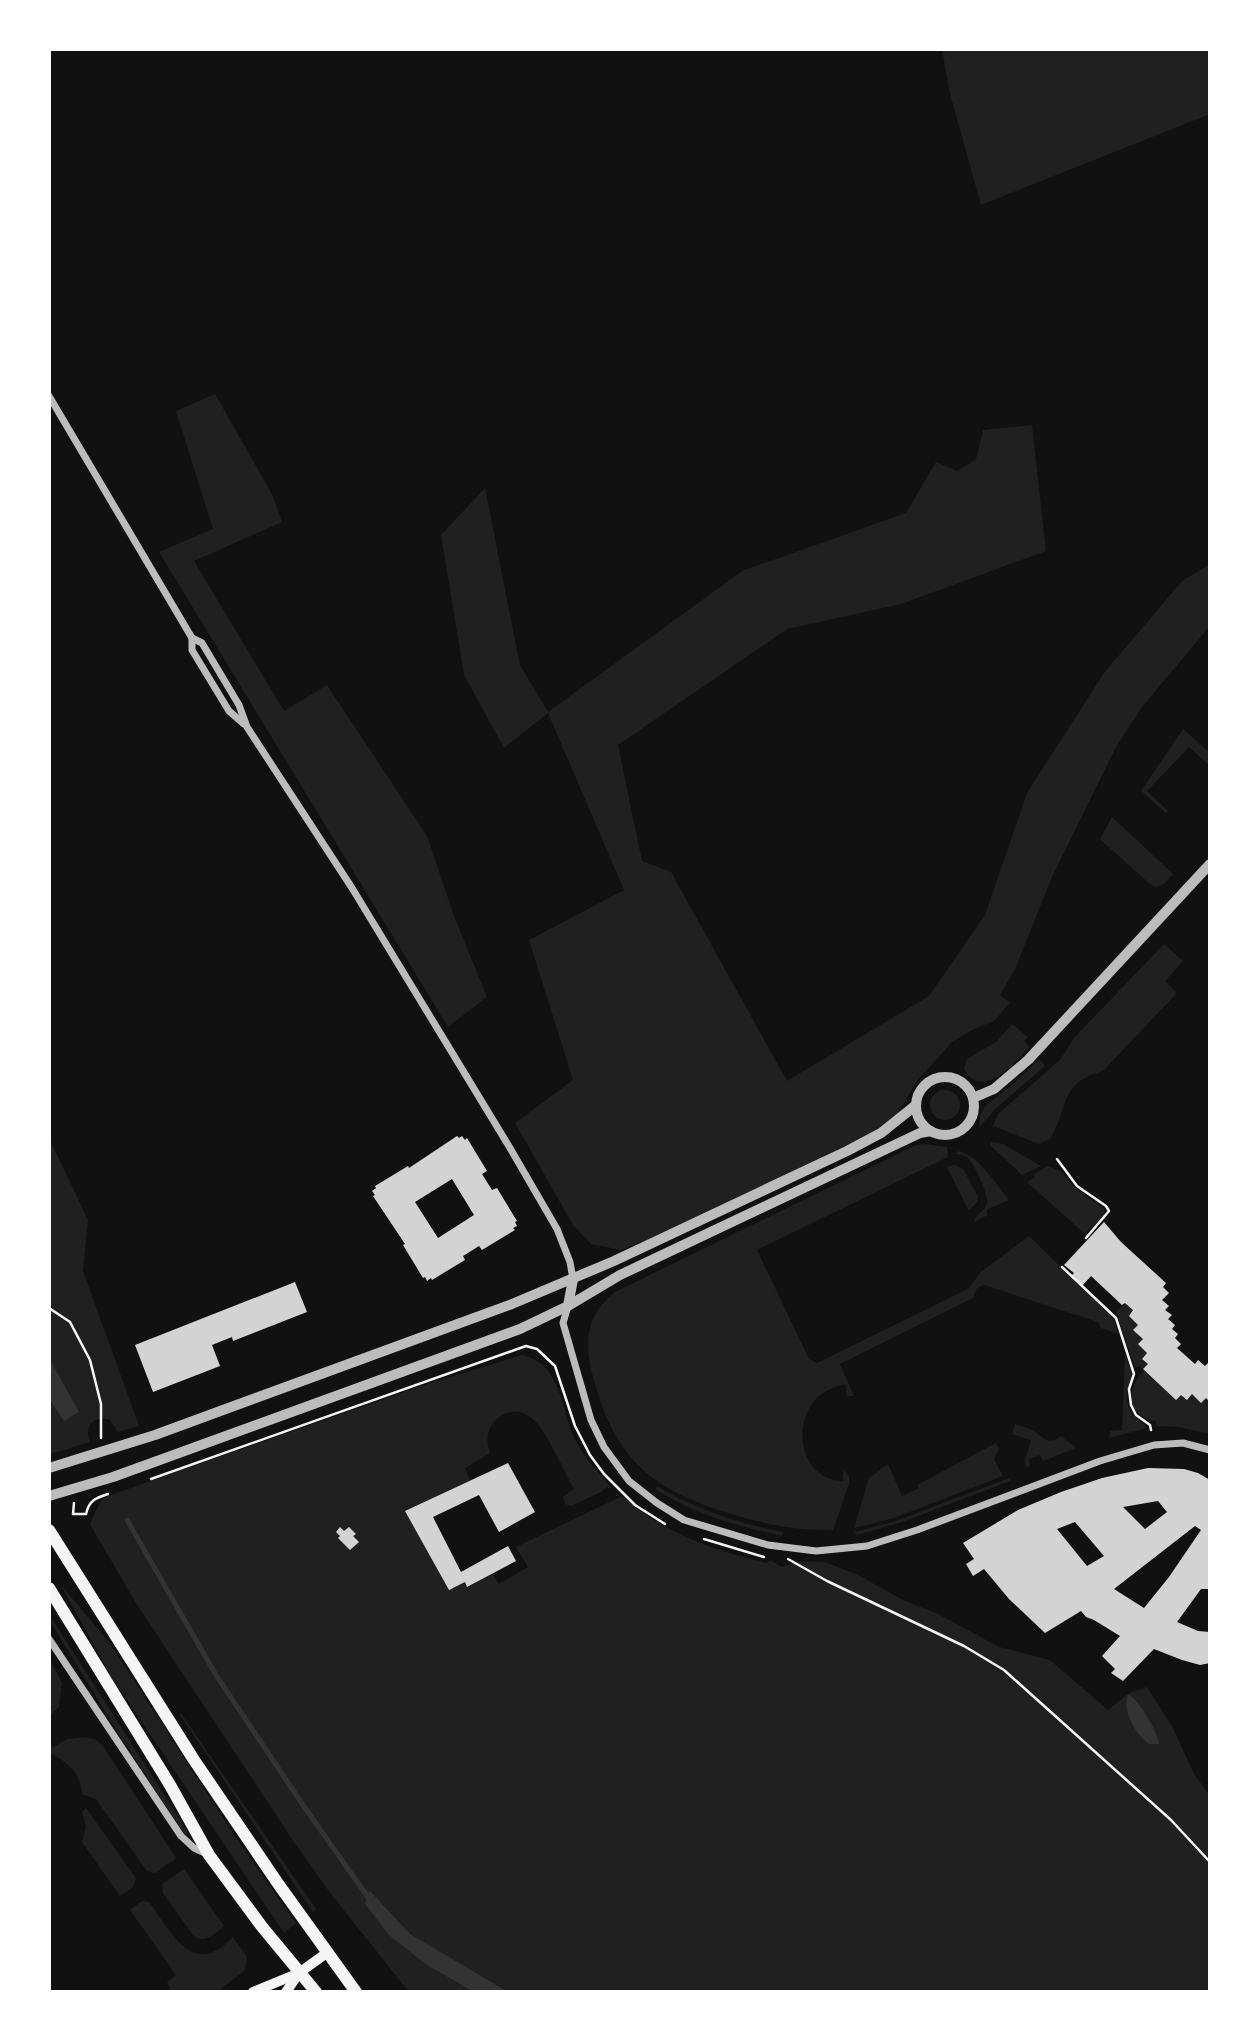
<svg xmlns="http://www.w3.org/2000/svg" width="1259" height="2041" font-family="Jost,sans-serif">
	<style>
		.green { fill: #202020 }
		.water { fill: #333 }
		.lines { fill: none; stroke-linecap: round; stroke-linejoin: round }
		.stream { stroke: #333; stroke-width: 5 }
		.building { fill: #d3d3d3; fill-rule: evenodd }
		.path { stroke: #f5f5f5; stroke-width: 2.5 }
		.minor { stroke: #bcbcbc; stroke-width: 7 }
		.tertiary { stroke: #bcbcbc; stroke-width: 10 }
		.secondary { stroke: #f5f5f5; stroke-width: 10 }
		.trunk { stroke: #f5f5f5; stroke-width: 12 }
	</style>
	<rect width="100%" height="100%" fill="#111"/>
	<g class="green">
		<path d="M942,49h268v65l-229,91 -32,-115z"/>
		<path d="M215,394l57,100 10,28 -88,39 90,150 43,-26 100,151 27,80 33,81 -39,30 -289,-475 54,-23 -37,-118z"/>
		<path d="M1032,425l14,126 -145,53 -114,25 -169,116 24,116 29,11 116,209 142,-85 56,-81 42,-122 77,-120 78,-92 28,-17v62l-68,81 -26,40 -64,130 -36,90 -16,28 10,8 -16,18 -22,9 -20,12 -35,39 -19,32 -26,19 -178,88 -73,30 -30,-6 -18,-19 -58,-102 58,-43 -44,-140 95,-50 -76,-177 -44,35 -40,-73 -23,-140 44,-47 35,177 28,47 194,-141 164,-58 30,-51 21,9 19,-12 7,-29z"/>
		<path d="M1183,729l27,24v13l-21,-19 -42,44 21,20 -2,2 -25,-22z"/>
		<path d="M1112,817l61,57 -9,10 -7,3 -6,-2 -51,-46z"/>
		<path d="M1164,944l19,17 -18,20 12,12 -74,78c-44,12 -34,35 -52,67l-12,6 -46,-18 5,-12 62,-54 14,-22z"/>
		<path d="M1012,1024l16,13 -4,4 6,6c-15,15 -47,55 -66,22l3,-10 29,-17z"/>
		<path d="M1039,1059l6,7 -51,44 -15,18 1,-12 5,-10 27,-21z"/>
		<circle cx="945" cy="1105" r="15"/>
		<path d="M49,1138l39,82 -5,51 56,155 -21,6 -8,-12c-16,-5 -27,7 -20,22l-36,11h-5z"/>
		<path d="M991,1142l12,2 38,22 -19,9 -32,-30z"/>
		<path d="M925,1144l22,3 1,10 -191,93 52,109 8,4 151,-74 13,-17 48,-36 85,83 4,15 -17,-6 -3,-6 -114,-37 -7,3 -4,10 -133,66 14,32h-7l-2,-12c-11,3 -22,7 -30,16 -24,28 -13,80 28,81v-12l6,8v7l-16,46c-37,1 -69,-6 -105,-17 -80,-25 -115,-57 -136,-140 -8,-34 -5,-58 23,-81l301,-147z"/>
		<path d="M959,1151c20,5 37,33 50,49l-23,10 2,5 -14,7c2,-8 10,-11 13,-18 3,-7 -14,-43 -20,-47 -4,-2 -8,-3 -12,-3z"/>
		<path d="M955,1165l8,4 15,28 -1,5 -8,9 -22,-44z"/>
		<path d="M1048,1166l14,6 12,15 31,22 -1,6 -19,19 -58,-52 8,-5 -1,-3z"/>
		<path d="M1125,1303l8,7 -4,6 9,9 -5,5 10,9 -5,5 9,9 -5,5 6,6 -5,5 -4,-3 -4,2 -19,-56z"/>
		<path d="M1125,1353l7,21c-5,15 -9,30 3,43 5,4 9,6 12,11l-38,10 1,-7 12,-1z"/>
		<path d="M522,1355c43,10 38,60 57,92 8,14 20,25 30,38l-8,7 -30,14 -6,-2 -2,-7 11,-8c-10,-18 -25,-52 -38,-67 -24,-26 -58,1 -46,31l-25,15 5,12 -64,31 43,79 16,-8 3,5 24,-13 7,10 29,-17 -12,-20 106,-51c45,39 87,52 144,67l4,-3 12,7 17,-6 25,1 32,12 47,26 35,14 61,33 51,13 58,50 21,-17 18,-6 26,41 21,46 16,22v196h-801l-78,-98 -35,-49 -162,-245 -44,-76 10,-22 5,-5 322,-113z"/>
		<path d="M1144,1370l32,30 5,-5 6,4 5,-5 9,9 5,-5 4,4v32l-32,-7 -21,-1 -1,-5c-30,-4 -30,-32 -12,-51z"/>
		<path d="M1015,1424c6,2 14,4 19,7 10,7 14,15 27,5l15,12 -33,13 -3,-6 -11,4 1,7 -4,1 -1,-7 6,-20 -19,-6z"/>
		<path d="M996,1443l3,6 -5,10 9,17 -109,42 -40,10 15,-50 19,-14 14,32 17,-8 -2,-3z"/>
		<path d="M1012,1477l-2,4 -108,41 -45,13 -3,-3 39,-10z"/>
		<path d="M657,1486c38,23 83,38 126,46l-1,4c-44,-9 -89,-23 -127,-47z"/>
		<path d="M60,1584l49,58 127,196 60,85 -12,10 -170,-252z"/>
		<path d="M52,1619l136,213 -1,2h-3l-67,-103 -64,-105 -2,-6z"/>
		<path d="M49,1658l13,25 -3,24 -10,9z"/>
		<path d="M180,1712l136,197 -3,3 -133,-197z"/>
		<path d="M86,1737l10,3 7,6 73,112 -21,15 -8,-2 -51,-72 -14,-5c-2,-23 -14,-32 -33,-41v-4l19,-10z"/>
		<path d="M86,1808l50,70 -3,9 -13,9 -38,-54 4,-15 -4,-15z"/>
		<path d="M184,1869l40,57c-9,8 -20,19 -31,9l-30,-42 -1,-9z"/>
		<path d="M142,1901l7,1c23,31 44,78 84,35l14,20 -2,13 -28,22h-45l-5,-10 9,-7 -46,-65z"/>
	</g>
	<g class="water">
		<path d="M49,1358l30,54 -15,9 -15,-22z"/>
		<path d="M1128,1695c10,2 30,38 31,49h-10c-12,-8 -28,-34 -21,-49z"/>
		<path d="M369,1890l41,44 98,58h-34l-47,-27 -38,-30 -24,-31z"/>
	</g>
	<g class="lines">
		<path class="stream" d="M127,1520l89,155 89,133 65,92"/>
	</g>
	<g class="building">
		<path d="M457,1136l2,2 3,-2 3,4 2,-2 20,33 -5,3 10,16 5,-2 20,33 -2,1 2,4 -4,2 2,2 -33,20 -3,-4 -16,10 2,4 -33,20 -1,-2 -4,3 -2,-4 -2,1 -20,-33 2,-1 -32,-48 2,-1 -3,-4 4,-3 -1,-2 33,-20 1,2zM452,1179l22,36 -36,23 -23,-36z"/>
		<path d="M1104,1222l17,20 45,41 -3,4 6,6 -7,7 7,6 -4,4 7,5 -4,4 7,6 -3,4 6,5 -3,4 6,6 -4,4 18,16 3,-4 7,6 3,-3 2,2v37l-4,-4 -5,5 -9,-9 -5,6 -6,-5 -5,5 -33,-31 5,-5 -6,-5 5,-6 -9,-9 5,-5 -10,-9 5,-5 -9,-9 4,-6 -8,-7 -3,2 -31,-29 -9,10 -11,-10 3,-3 -10,-8z"/>
		<path d="M295,1282l12,30 -74,29 -1,-4 -20,8 8,21 -67,26 -18,-47z"/>
		<path d="M508,1463l27,49 -36,20 -20,-37 -46,22 28,55 47,-26 8,15 -49,26 -2,-5 -16,8 -44,-79z"/>
		<path d="M1148,1468l36,1 14,4 12,7v109h-9l-24,33 21,9 12,1v31l-10,2 -18,-5 -28,-11 -31,32 -12,-8 4,-4 -13,-13 18,-20 -26,-16 -8,-3 -5,-6 -36,22 -36,-34 -25,-30 -11,7 -7,-12 8,-5 -11,-16 55,-33 43,-18 41,-14zM1158,1501l9,11 -22,17 -22,-22zM1075,1522l29,34 -17,10 -30,-37zM1195,1526l6,4 -32,47 -25,31 -30,-19z"/>
		<path d="M340,1527l4,4 5,-4 7,7 -3,2 6,6 -9,8 -12,-12 2,-2 -4,-4z"/>
	</g>
	<g class="lines">
		<g class="path">
			<path d="M1057,1159l20,27 29,20 3,5 -23,27"/>
			<path d="M1062,1267l54,51 18,56 -5,15 2,16 5,10 14,10 1,5"/>
			<path d="M49,1308l21,14 20,38 11,44v34"/>
			<path d="M151,1479l375,-133 11,3 18,17 20,60 15,29 14,19 31,31 30,19"/>
			<path d="M74,1503l-1,11h13c3,-14 10,-16 22,-20"/>
			<path d="M704,1539l60,18"/>
			<path d="M788,1559l39,22 137,65 40,24 167,150 39,42"/>
		</g>
		<g class="minor">
			<path d="M49,396l143,242 10,5 37,62 8,22 105,161 158,260 47,81 13,33 3,17"/>
			<path d="M192,638v12l37,61 15,13"/>
			<path d="M568,1306l-5,17 28,97 13,27 25,34 28,22 27,17 84,25 48,6 51,-5 50,-16 183,-69 54,-16 29,-2 27,7"/>
			<path d="M49,1639l132,197 13,12 13,6"/>
		</g>
		<g class="tertiary">
			<circle cx="945" cy="1106" r="29"/>
			<path d="M973,1098l21,-9 34,-29 182,-196"/>
			<path d="M568,1306l5,-27"/>
			<path d="M49,1468l106,-33 357,-131 102,-43 233,-110 34,-18 35,-28"/>
			<path d="M49,1496l64,-19 407,-148 48,-23 52,-31 300,-142 11,-2"/>
		</g>
		<g class="secondary">
			<path d="M253,1992l46,-19 29,-21"/>
			<path d="M286,1992l13,-19"/>
		</g>
		<g class="trunk">
			<path d="M49,1530l145,230 85,125 77,107"/>
			<path d="M49,1588l121,197 39,70 54,73 53,64"/>
		</g>
	</g>
	<rect width="1259" height="2041" fill="none" stroke="#ffffff" stroke-width="102"/>
</svg>
